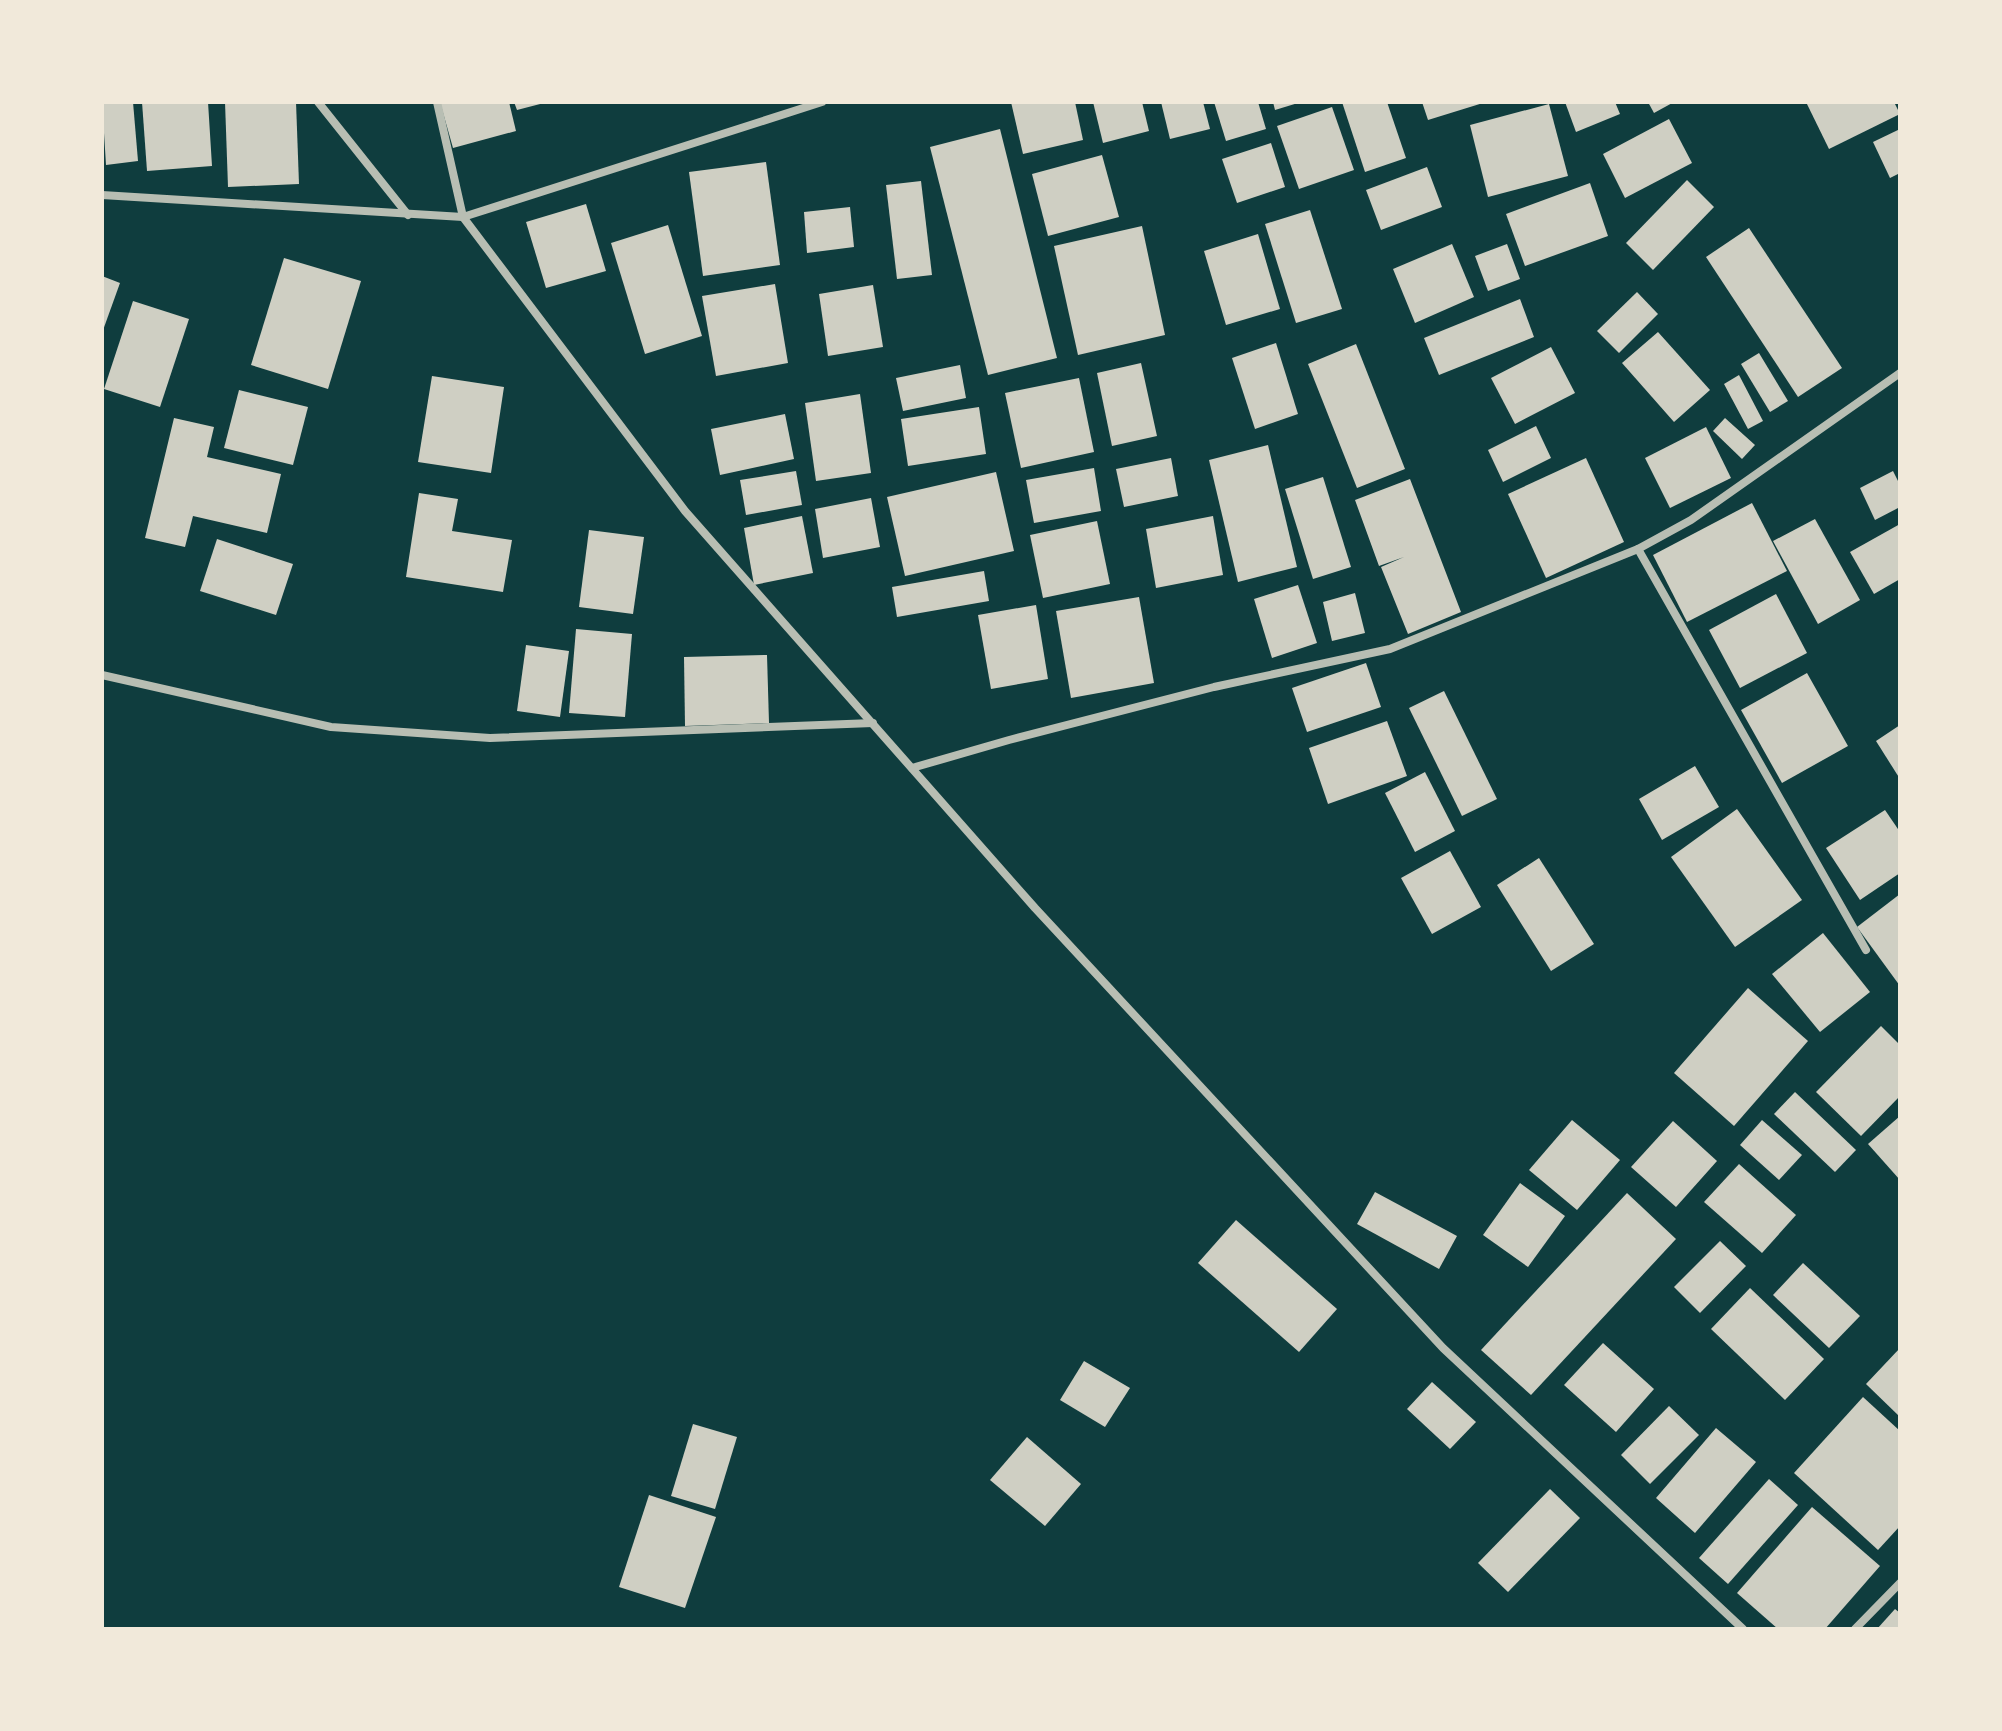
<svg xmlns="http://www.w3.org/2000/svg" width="2002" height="1731" font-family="'Exo 2',sans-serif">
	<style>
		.building { fill: #cfcfc3 }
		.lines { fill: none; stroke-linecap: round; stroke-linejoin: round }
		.minor { stroke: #b8beb3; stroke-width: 8 }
	</style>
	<rect width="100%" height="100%" fill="#0f3d3e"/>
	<g class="building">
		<path d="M102,102h31l5,59 -32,4z"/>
		<path d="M142,102h66l4,64 -65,5z"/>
		<path d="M225,102h71l3,82 -71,3z"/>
		<path d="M440,102h69l7,29 -63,17z"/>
		<path d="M514,102h30v1l-27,7z"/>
		<path d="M1011,102h64l8,38 -60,14z"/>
		<path d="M1093,102h49l7,29 -46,12z"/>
		<path d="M1161,102h42l7,27 -40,10z"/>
		<path d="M1214,102h44l8,27 -40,12z"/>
		<path d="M1273,102h25v1l-23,7z"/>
		<path d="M1342,102h45l19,56 -41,14z"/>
		<path d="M1422,102h61v1l-55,17z"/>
		<path d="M1565,102h50l5,12 -44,18z"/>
		<path d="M1648,102h26l-20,11z"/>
		<path d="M1806,102h88l6,12 -71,35z"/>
		<path d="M1549,104l19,72 -80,21 -18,-72z"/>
		<path d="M1332,107l22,63 -55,19 -22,-63z"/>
		<path d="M1669,119l23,44 -67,35 -22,-44z"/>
		<path d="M1000,129l57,229 -69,17 -58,-228z"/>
		<path d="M1900,129v44l-10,5 -17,-36z"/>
		<path d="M1271,143l14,44 -48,16 -15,-44z"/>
		<path d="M1102,155l17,62 -71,19 -16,-62z"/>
		<path d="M766,162l14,103 -77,11 -14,-104z"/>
		<path d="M1427,167l15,40 -61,23 -15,-40z"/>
		<path d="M1687,180l27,27 -61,63 -27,-27z"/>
		<path d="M921,181l11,94 -35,4 -11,-94z"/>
		<path d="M1590,183l18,53 -83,30 -19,-52z"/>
		<path d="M586,204l20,67 -60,17 -20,-66z"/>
		<path d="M850,207l4,40 -47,6 -3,-41z"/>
		<path d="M1310,210l32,99 -46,14 -31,-99z"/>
		<path d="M668,225l34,111 -57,18 -34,-111z"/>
		<path d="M1142,226l23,109 -87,20 -24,-109z"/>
		<path d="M1749,228l93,140 -44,29 -92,-140z"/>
		<path d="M1258,234l22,75 -54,16 -22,-74z"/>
		<path d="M1452,244l22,53 -59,26 -22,-54z"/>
		<path d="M1507,244l13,35 -32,12 -13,-35z"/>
		<path d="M284,258l77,23 -33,108 -77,-24z"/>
		<path d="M102,276l18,7 -18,50z"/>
		<path d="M775,284l13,79 -72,13 -14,-80z"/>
		<path d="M873,285l10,62 -55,9 -9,-62z"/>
		<path d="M1637,292l21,22 -39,39 -22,-22z"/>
		<path d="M1520,299l14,38 -95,38 -15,-37z"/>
		<path d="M133,301l56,18 -29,88 -56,-18z"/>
		<path d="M1658,332l52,58 -36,32 -52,-59z"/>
		<path d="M1276,343l22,71 -43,15 -23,-71z"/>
		<path d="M1356,344l49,125 -48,19 -49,-124z"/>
		<path d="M1551,347l24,46 -60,31 -24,-46z"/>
		<path d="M1759,353l29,48 -18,11 -29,-48z"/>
		<path d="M1141,363l16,73 -45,10 -15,-73z"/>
		<path d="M960,365l6,33 -63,13 -7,-33z"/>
		<path d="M1739,375l24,46 -15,8 -24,-45z"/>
		<path d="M432,376l72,11 -13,86 -73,-11z"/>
		<path d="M1079,378l15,74 -73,16 -16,-75z"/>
		<path d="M239,390l69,17 -15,58 -69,-17z"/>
		<path d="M860,394l11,79 -55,8 -11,-78z"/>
		<path d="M979,407l7,47 -78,12 -7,-47z"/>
		<path d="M785,414l9,45 -74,16 -9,-46z"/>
		<path d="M174,418l40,9 -7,30 74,17 -14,59 -74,-17 -8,31 -40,-9z"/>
		<path d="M1725,418l30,27 -13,14 -29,-28z"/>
		<path d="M1536,426l15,32 -48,24 -15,-32z"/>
		<path d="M1706,427l25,51 -61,30 -25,-50z"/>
		<path d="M1268,445l29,122 -59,15 -29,-122z"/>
		<path d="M1171,458l7,38 -54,11 -8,-38z"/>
		<path d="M1586,458l38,84 -78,36 -38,-84z"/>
		<path d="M1094,468l7,43 -67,12 -8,-43z"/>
		<path d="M796,471l6,34 -56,10 -6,-35z"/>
		<path d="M1893,471l7,14v22l-25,13 -15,-32z"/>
		<path d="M996,472l18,79 -109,25 -18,-79z"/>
		<path d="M1323,477l28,90 -38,12 -28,-90z"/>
		<path d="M1410,479l51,133 -53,22 -27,-67 23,-10 -25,9 -24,-66z"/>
		<path d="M419,493l39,6 -6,32 60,9 -9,52 -97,-15z"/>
		<path d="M871,498l9,49 -57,11 -8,-49z"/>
		<path d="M1752,503l35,68 -100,51 -34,-67z"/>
		<path d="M802,516l11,57 -59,12 -10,-57z"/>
		<path d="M1213,516l10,59 -67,13 -10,-59z"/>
		<path d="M1815,519l45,81 -42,24 -45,-83z"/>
		<path d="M1097,521l13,63 -67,14 -13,-63z"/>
		<path d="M1900,524v55l-26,15 -24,-42z"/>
		<path d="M589,530l55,7 -11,77 -54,-7z"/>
		<path d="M217,539l76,25 -17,51 -76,-24z"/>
		<path d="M984,571l5,30 -92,16 -5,-30z"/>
		<path d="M1298,585l19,58 -45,15 -18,-59z"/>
		<path d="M1355,593l10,40 -33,8 -9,-39z"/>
		<path d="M1776,594l31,59 -67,35 -31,-58z"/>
		<path d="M1139,597l15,86 -83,15 -15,-87z"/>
		<path d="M1036,605l12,74 -57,10 -13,-74z"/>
		<path d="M576,629l56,5 -7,83 -56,-4z"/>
		<path d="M526,645l43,6 -9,66 -43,-6z"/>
		<path d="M767,655l2,68 -84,3 -1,-69z"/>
		<path d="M1366,663l15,44 -74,25 -15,-44z"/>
		<path d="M1807,673l41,73 -66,37 -41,-73z"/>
		<path d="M1444,691l53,108 -35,17 -53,-108z"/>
		<path d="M1387,721l20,55 -79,28 -19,-56z"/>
		<path d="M1900,725v54l-24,-38z"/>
		<path d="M1695,766l24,41 -57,33 -23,-41z"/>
		<path d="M1425,772l30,59 -40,21 -30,-59z"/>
		<path d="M1737,809l65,91 -67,47 -64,-90z"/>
		<path d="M1885,810l15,22v41l-40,27 -34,-52z"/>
		<path d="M1450,851l31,56 -49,27 -31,-56z"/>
		<path d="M1539,858l55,86 -43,27 -54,-86z"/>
		<path d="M1900,894v92l-43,-59z"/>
		<path d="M1823,933l47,59 -50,40 -48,-58z"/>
		<path d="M1748,988l60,53 -74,85 -60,-53z"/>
		<path d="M1881,1026l19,19v51l-39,40 -45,-44z"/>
		<path d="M1795,1092l61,58 -21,22 -61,-58z"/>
		<path d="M1900,1116v64l-32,-36z"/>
		<path d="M1572,1120l48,40 -43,50 -48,-40z"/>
		<path d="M1762,1120l40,35 -23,25 -39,-35z"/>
		<path d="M1673,1121l44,40 -41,46 -45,-40z"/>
		<path d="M1739,1164l57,51 -34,38 -58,-51z"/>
		<path d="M1520,1183l45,33 -37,51 -45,-32z"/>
		<path d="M1375,1192l82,44 -18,33 -82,-45z"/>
		<path d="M1627,1193l49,46 -145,156 -50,-45z"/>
		<path d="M1236,1220l101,89 -38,43 -101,-89z"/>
		<path d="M1720,1241l26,25 -46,47 -26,-26z"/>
		<path d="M1803,1263l57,53 -31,32 -56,-53z"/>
		<path d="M1750,1288l74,71 -39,41 -74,-71z"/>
		<path d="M1603,1343l51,46 -38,43 -52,-47z"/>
		<path d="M1900,1348v69l-34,-33z"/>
		<path d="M1084,1361l46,27 -25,39 -45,-27z"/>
		<path d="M1432,1382l44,40 -26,27 -43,-40z"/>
		<path d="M1863,1397l37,34v95l-22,24 -84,-77z"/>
		<path d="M1669,1406l30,29 -49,49 -29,-29z"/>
		<path d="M693,1424l44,13 -22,72 -44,-13z"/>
		<path d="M1716,1428l40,34 -61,71 -39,-35z"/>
		<path d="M1027,1437l54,47 -36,42 -55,-46z"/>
		<path d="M1769,1479l29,26 -70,79 -29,-26z"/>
		<path d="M1550,1489l30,29 -72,74 -30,-29z"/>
		<path d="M649,1495l67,22 -31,91 -66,-21z"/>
		<path d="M1812,1507l68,59 -55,63h-47l-41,-36z"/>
		<path d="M1895,1609l5,4v16h-23z"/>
	</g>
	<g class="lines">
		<g class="minor">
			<path d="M318,102l90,113"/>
			<path d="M437,102l26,115 359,-115"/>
			<path d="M102,195l361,22 222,294 350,397 408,440 300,281"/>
			<path d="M1638,549l228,401"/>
			<path d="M102,675l229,52 159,11 383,-15"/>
			<path d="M912,768l97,-28 205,-53 176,-38 248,-100 53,-29 209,-147"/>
			<path d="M1855,1629l45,-46"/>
		</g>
	</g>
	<rect width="2002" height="1731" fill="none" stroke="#f1e9da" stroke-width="208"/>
</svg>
